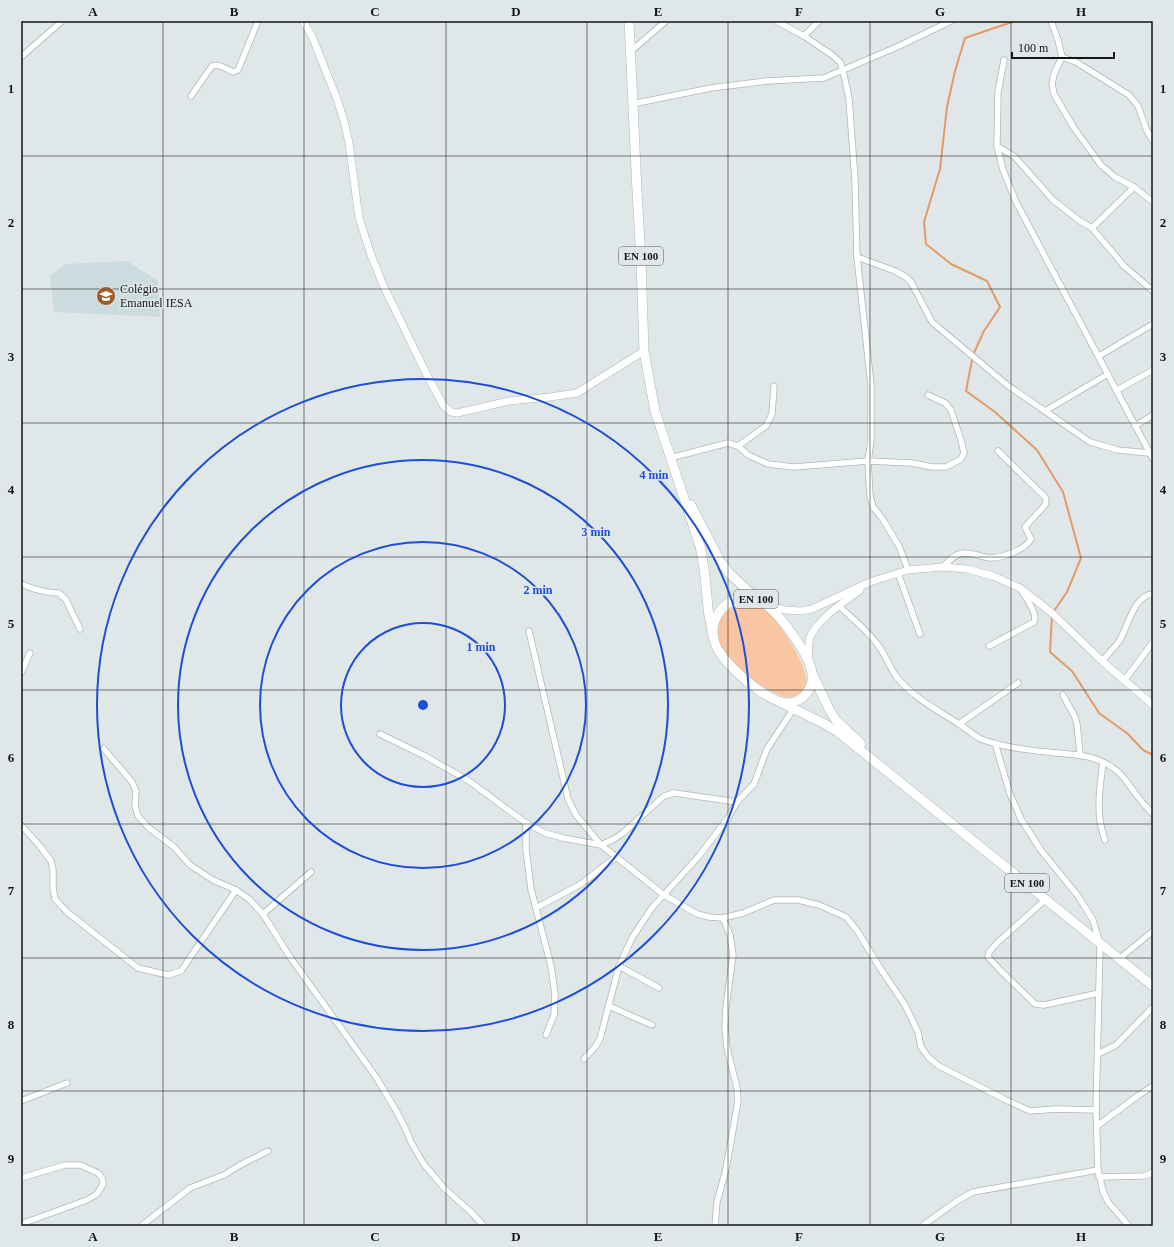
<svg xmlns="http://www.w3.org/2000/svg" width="1174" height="1247" font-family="'Times New Roman',serif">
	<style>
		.built { fill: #ccdcde }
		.green { fill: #fac6a1 }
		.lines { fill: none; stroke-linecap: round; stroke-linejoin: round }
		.stream { stroke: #e29b66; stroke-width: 2 }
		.minor-casing { stroke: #b0b7b7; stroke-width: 7 }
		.tertiary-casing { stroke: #b0b7b7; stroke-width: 8 }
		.primary-casing { stroke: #b0b7b7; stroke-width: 10 }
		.minor { stroke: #fff; stroke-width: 5.5 }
		.tertiary { stroke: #fff; stroke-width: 7 }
		.primary { stroke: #fff; stroke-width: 9 }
		.grid { fill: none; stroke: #121515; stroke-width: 1; stroke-opacity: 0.55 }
		.ring { fill: none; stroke: #1d4ed8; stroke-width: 2 }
		.labels { text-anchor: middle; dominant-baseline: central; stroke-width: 3; stroke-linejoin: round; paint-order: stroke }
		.shield { fill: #e0e7e8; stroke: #505454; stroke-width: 1 }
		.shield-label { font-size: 11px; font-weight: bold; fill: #121515 }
		.poi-label { font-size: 12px; fill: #121515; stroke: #e0e7e8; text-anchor: start }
		.centre { fill: #1d4ed8; stroke: #e0e7e8; stroke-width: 2 }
		.ring-label { font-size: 12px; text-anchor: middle; font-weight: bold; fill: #1d4ed8; stroke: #e0e7e8; stroke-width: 3; stroke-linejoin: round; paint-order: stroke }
		.neatline { fill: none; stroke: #121515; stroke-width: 1.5 }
		.grid-label { font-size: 13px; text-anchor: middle; font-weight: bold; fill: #121515 }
	</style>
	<rect width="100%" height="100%" fill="#e0e7e8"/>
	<path class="built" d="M127,261l31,20 2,36 -106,-5 -4,-36 16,-12z"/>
	<path class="green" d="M747,603c6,1 12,2 17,5 13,9 41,54 42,70 1,5 -1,10 -5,14 -5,5 -12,6 -19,4 -19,-5 -57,-36 -63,-55 -2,-6 -2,-14 1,-20 6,-12 15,-16 27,-18z"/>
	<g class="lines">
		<g class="stream">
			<path d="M1015,21l-50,17 -10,33 -8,36 -7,62 -16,53 2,22 25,20 36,17 13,26 -16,24 -11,24 -7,36 29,21 42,38 26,42 18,66 -14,34 -13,19"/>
			<path d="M1052,615l-2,37 22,19 27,42 29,21 15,16 10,5"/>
		</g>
		<defs>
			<g id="minor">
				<path d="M776,21l28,15 28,19 8,7 3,8 6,29 6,81 2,77 14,128v55l-3,21 2,35 3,11 9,11 17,28 9,24"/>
				<path d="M1051,21l7,19 4,17 -8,17 -2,10 2,10 20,34 27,37 14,12 19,10 19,15"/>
				<path d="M804,36l15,-15"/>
				<path d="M630,52l36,-31"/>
				<path d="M21,57l41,-36"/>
				<path d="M1062,57l14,5 53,33 9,11 9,25 6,10"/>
				<path d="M1004,60l-6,32 -1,54 6,24 13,32 137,257"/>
				<path d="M191,96l21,-30c7,-3 14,3 21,6l5,-2 20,-49"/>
				<path d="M632,104l79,-16 56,-7 57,-3 73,-31 54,-26"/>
				<path d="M997,146l18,11 38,43 27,21 12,7 32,38 29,25"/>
				<path d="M1092,228l42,-41"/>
				<path d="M857,257l38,14 11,6 5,5 21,40 75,63 83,57 28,8 31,3 4,-2"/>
				<path d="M1099,356l54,-32"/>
				<path d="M1117,390l36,-20"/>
				<path d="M1045,411l63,-37"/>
				<path d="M1135,426l18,-11"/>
				<path d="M738,446l28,-20 6,-12 2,-28"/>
				<path d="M670,458l58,-15 10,3 10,9 20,9 26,3 74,-6 44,2 20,4h14l15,-8 3,-6 -3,-13 -10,-30 -6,-7 -17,-8"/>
				<path d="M943,567c5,-5 11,-13 20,-14 8,-1 18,4 27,5 12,0 35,-8 41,-19l-6,-12 20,-22 1,-4 -1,-4 -47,-46"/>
				<path d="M898,573l22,61"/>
				<path d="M21,584c12,5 25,9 38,9l7,7 14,29"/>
				<path d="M839,606c13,12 28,24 39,39 7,9 11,21 18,31 16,21 41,34 63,48 7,4 14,11 22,15 19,8 46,11 66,13 24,3 45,1 66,16 10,6 15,16 22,25 5,7 11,14 18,21"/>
				<path d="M529,631l39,168 8,16 25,30 63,50 33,19 12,3 14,1 20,-5 31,-13h24l21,5 27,12 12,15 22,36 25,37 13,27 3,15 8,11 10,8 67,34 24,11 26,-2 40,1"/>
				<path d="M989,646l45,-24c4,-9 -8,-23 -12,-31"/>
				<path d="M1102,661c6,-7 13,-14 18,-21 8,-14 14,-45 33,-46"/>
				<path d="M21,673l9,-20"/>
				<path d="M1124,681l29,-39"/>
				<path d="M1063,695l12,22 2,7 3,30"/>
				<path d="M959,724l59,-41"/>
				<path d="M380,734l45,22 44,25 57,42 19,10 18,5 38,7 13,-6 9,-6 41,-37 10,-3 63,9"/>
				<path d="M995,743l15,51 11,25 19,30 38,47 15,24 7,24 -4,166 2,60 5,21 5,11 21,24"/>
				<path d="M104,749l28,33 4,9 -1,15 3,10 11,12 25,19 16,18 23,15 23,10 13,9 14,15 27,43 86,120 21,35 9,18 5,12 12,21 21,25 26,23 14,15"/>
				<path d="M1103,762c-3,26 -8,52 2,78"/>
				<path d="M526,823v26l5,40 20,77 4,28 -1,21 -8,20"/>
				<path d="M21,825l19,21 11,15 2,9v18l2,11 12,13 71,56 30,7 13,-4 55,-81"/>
				<path d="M1046,899l-49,44 -8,9 -1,5 13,14 34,33 9,1 55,-12"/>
				<path d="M536,908l45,-24 35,-27"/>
				<path d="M263,914l48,-42"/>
				<path d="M1119,959l34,-28"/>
				<path d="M619,966l40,22"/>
				<path d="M609,1006l43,19"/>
				<path d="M1098,1054l18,-9 37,-38"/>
				<path d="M584,1059l11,-12 5,-8 19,-73 13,-28 19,-29 48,-53 29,-38 9,-16 17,-18 13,-35 27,-41"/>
				<path d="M21,1101l46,-18"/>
				<path d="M1097,1126l42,-31 14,-9"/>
				<path d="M1099,1177l44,-1 7,-2 3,-3"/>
				<path d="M21,1178l44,-13h15l18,8 4,5 1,6 -6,10 -10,6 -66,24"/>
				<path d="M141,1226l49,-38 34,-13 16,-10 28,-14"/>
				<path d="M715,1226l2,-24 9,-33 12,-68 -1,-13 -10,-40 -2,-21 1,-20 7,-52 -3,-20 -7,-17"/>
				<path d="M922,1226l35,-25 16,-9 125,-22"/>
			</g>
			<g id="tertiary">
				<path d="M303,21l9,15 25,63 7,22 5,22 10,75 12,37 12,30 44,90 16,30 8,7 6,1 52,-12 41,-4 27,-4 67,-42"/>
				<path d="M768,605l17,5 16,1 11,-2 58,-27 38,-12 35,-3 24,2 26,7 27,12 32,25 50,48 51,44"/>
				<path d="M809,659c-1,-8 -1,-15 1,-22 7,-18 36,-36 50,-47"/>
			</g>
			<g id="primary">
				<path d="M629,21l8,170 4,69 3,91 11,60 45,135c5,22 6,40 8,62 1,9 3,18 5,27"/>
				<path d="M691,505l29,56 9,12 28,26"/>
				<path d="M746,598c8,1 16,2 22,8 14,12 43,50 44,68 1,7 -1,14 -6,20 -4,5 -11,9 -18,9 -21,0 -64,-39 -72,-57 -8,-18 1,-39 18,-46 4,-1 8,-2 12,-2z"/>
				<path d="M813,675l16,34 6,10 26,25"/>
				<path d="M780,702l45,22 13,8 315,254"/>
			</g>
		</defs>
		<use href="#minor" class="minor-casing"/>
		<use href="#tertiary" class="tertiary-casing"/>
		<use href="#primary" class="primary-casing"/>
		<use href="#minor" class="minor"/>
		<use href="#tertiary" class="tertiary"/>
		<use href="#primary" class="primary"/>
	</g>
	<path class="grid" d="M163,21v1205M304,21v1205M446,21v1205M587,21v1205M728,21v1205M870,21v1205M1011,21v1205M21,156h1132M21,289h1132M21,423h1132M21,557h1132M21,690h1132M21,824h1132M21,958h1132M21,1091h1132"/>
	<g class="ring">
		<circle cx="423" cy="705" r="82"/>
		<circle cx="423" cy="705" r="163"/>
		<circle cx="423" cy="705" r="245"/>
		<circle cx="423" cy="705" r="326"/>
	</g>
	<defs>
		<symbol id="school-disc" viewBox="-11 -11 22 22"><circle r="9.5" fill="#9d5c27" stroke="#e0e7e8"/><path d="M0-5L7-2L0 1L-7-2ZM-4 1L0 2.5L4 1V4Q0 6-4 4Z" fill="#fff"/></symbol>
	</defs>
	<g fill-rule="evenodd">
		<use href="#school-disc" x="95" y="285" width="22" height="22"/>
	</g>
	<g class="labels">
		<g class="shield">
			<rect x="619" y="247" width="44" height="18" rx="3"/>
			<rect x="734" y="590" width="44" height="18" rx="3"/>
			<rect x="1005" y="874" width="44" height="18" rx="3"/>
		</g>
		<g class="shield-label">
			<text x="641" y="256">EN 100</text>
			<text x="756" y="599">EN 100</text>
			<text x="1027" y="883">EN 100</text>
		</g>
		<g class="poi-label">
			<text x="120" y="289">Colégio<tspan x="120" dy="14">Emanuel IESA</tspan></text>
		</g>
	</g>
	<circle cx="423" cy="705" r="6" class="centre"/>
	<g class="ring-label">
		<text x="654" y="479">4 min</text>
		<text x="596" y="536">3 min</text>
		<text x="538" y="594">2 min</text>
		<text x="481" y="651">1 min</text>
	</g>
	<rect width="1174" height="1247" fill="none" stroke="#e0e7e8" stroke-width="44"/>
	<path d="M1012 52v6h102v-6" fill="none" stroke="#121515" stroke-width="2"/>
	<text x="1018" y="52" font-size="12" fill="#121515" stroke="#e0e7e8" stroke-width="3" paint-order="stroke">100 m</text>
	<rect x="22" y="22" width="1130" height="1203" class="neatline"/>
	<g class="grid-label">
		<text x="93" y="16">A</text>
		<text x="234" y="16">B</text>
		<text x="375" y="16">C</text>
		<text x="516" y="16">D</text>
		<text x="658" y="16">E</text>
		<text x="799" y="16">F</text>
		<text x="940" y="16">G</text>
		<text x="1081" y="16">H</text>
		<text x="11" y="93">1</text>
		<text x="1163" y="93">1</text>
		<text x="11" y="227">2</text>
		<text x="1163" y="227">2</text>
		<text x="11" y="361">3</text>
		<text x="1163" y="361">3</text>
		<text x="11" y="494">4</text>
		<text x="1163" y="494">4</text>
		<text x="11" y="628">5</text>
		<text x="1163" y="628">5</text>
		<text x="11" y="762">6</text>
		<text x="1163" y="762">6</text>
		<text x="11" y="895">7</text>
		<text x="1163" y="895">7</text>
		<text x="11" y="1029">8</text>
		<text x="1163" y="1029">8</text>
		<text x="11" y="1163">9</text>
		<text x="1163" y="1163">9</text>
		<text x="93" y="1241">A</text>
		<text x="234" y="1241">B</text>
		<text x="375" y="1241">C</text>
		<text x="516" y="1241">D</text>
		<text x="658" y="1241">E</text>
		<text x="799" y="1241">F</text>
		<text x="940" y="1241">G</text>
		<text x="1081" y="1241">H</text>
	</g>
</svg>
